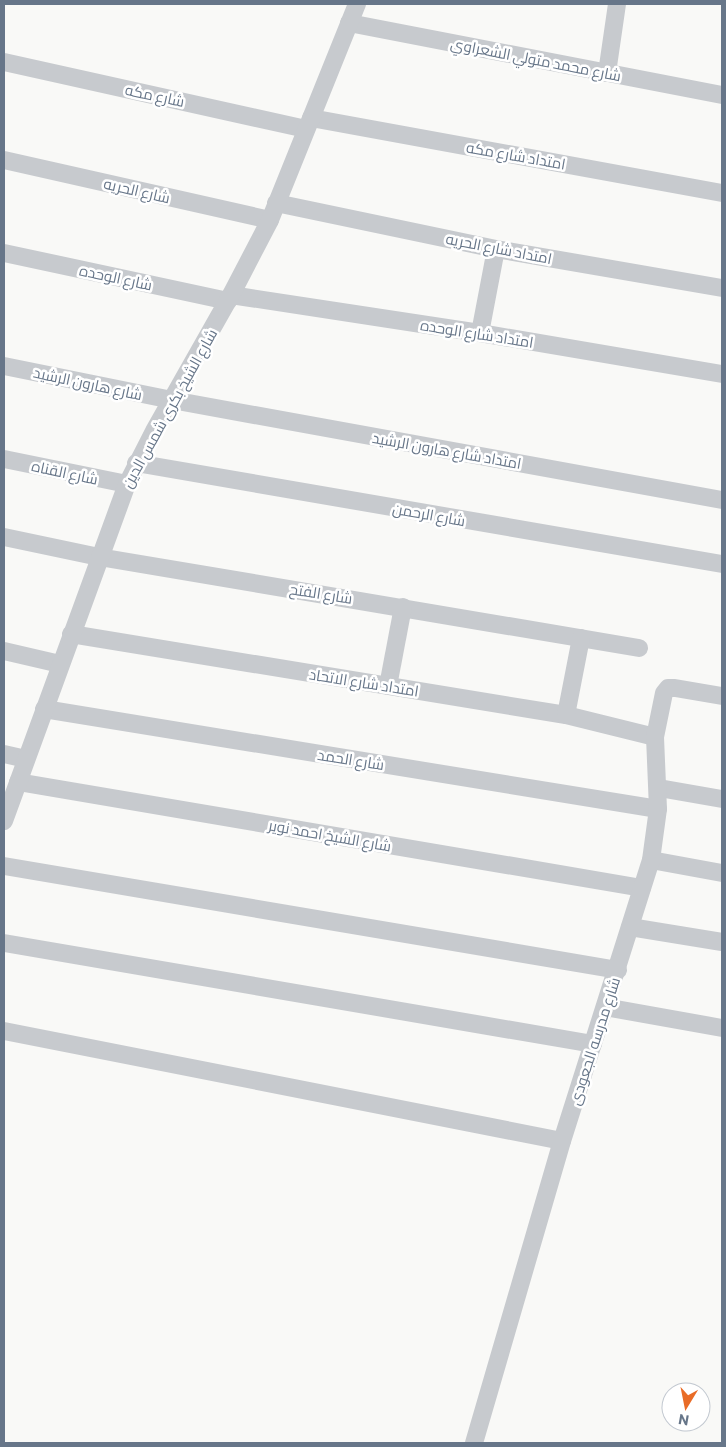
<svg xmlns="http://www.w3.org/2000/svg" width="726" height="1447" font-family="Commissioner,Cairo,sans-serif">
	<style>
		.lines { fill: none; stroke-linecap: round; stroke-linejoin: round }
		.street { stroke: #c7cace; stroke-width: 18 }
		.labels { text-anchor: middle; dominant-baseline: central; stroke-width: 5; stroke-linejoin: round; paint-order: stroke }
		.street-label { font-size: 15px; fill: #677689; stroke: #fff }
	</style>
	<rect width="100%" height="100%" fill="#f9f9f7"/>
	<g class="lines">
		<g class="street">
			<path d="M349,23l373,72"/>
			<path d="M4,62l302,67"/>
			<path d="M607,73l10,-69"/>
			<path d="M311,118l411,75"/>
			<path d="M4,160l266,60"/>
			<path d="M276,203l220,46 226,39"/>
			<path d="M4,253l224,48"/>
			<path d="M231,295l249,38 242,41"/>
			<path d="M480,333l16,-84"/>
			<path d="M4,366l168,34 550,100"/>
			<path d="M4,459l123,25"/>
			<path d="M136,463l586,101"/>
			<path d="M4,537l95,20 540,91"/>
			<path d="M71,634l495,81 89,22"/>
			<path d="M4,651l56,13"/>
			<path d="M388,686l15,-79"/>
			<path d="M44,709l614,100"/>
			<path d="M566,715l15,-77"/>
			<path d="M4,754l22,5"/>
			<path d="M18,782l624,106"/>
			<path d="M659,788l63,11"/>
			<path d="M4,821l123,-337 27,-53 77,-136 39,-75 87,-216"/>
			<path d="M651,860l71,13"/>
			<path d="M4,866l614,104"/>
			<path d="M630,927l92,15"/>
			<path d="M4,943l589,101"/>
			<path d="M605,1007l117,21"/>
			<path d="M4,1031l558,110"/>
			<path d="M474,1443l88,-302 89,-281 7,-51 -3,-72 9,-44 4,-5h7l47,8"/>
		</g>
	</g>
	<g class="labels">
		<g class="street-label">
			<text transform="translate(536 59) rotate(11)">شارع محمد متولي الشعراوي</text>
			<text transform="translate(155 95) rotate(12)">شارع مكه</text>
			<text transform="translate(516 155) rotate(10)">امتداد شارع مكه</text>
			<text transform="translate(137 190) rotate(13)">شارع الحريه</text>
			<text transform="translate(499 248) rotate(11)">امتداد شارع الحريه</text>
			<text transform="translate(116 277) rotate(12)">شارع الوحده</text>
			<text transform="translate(477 333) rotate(9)">امتداد شارع الوحده</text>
			<text transform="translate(88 383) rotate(12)">شارع هارون الرشيد</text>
			<text transform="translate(169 408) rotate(-61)">شارع الشيخ بكرى شمس الدين</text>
			<text transform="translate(447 450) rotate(10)">امتداد شارع هارون الرشيد</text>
			<text transform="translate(65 472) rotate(12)">شارع القناه</text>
			<text transform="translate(429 514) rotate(10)">شارع الرحمن</text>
			<text transform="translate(321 593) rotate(9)">شارع الفتح</text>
			<text transform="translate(364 682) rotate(9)">امتداد شارع الاتحاد</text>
			<text transform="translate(351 759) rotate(9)">شارع الحمد</text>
			<text transform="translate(330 835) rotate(10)">شارع الشيخ احمد نوير</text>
			<text transform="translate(594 1041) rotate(-72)">شارع مدرسه الجعودى</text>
		</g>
	</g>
	<rect width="726" height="1447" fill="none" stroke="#677689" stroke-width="10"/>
	<g transform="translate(686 1407) rotate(190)"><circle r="24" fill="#ffffff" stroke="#c2c8d0"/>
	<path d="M0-4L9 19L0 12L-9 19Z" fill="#e96c27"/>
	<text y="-8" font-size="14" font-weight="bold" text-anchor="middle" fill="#677689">N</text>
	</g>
</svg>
